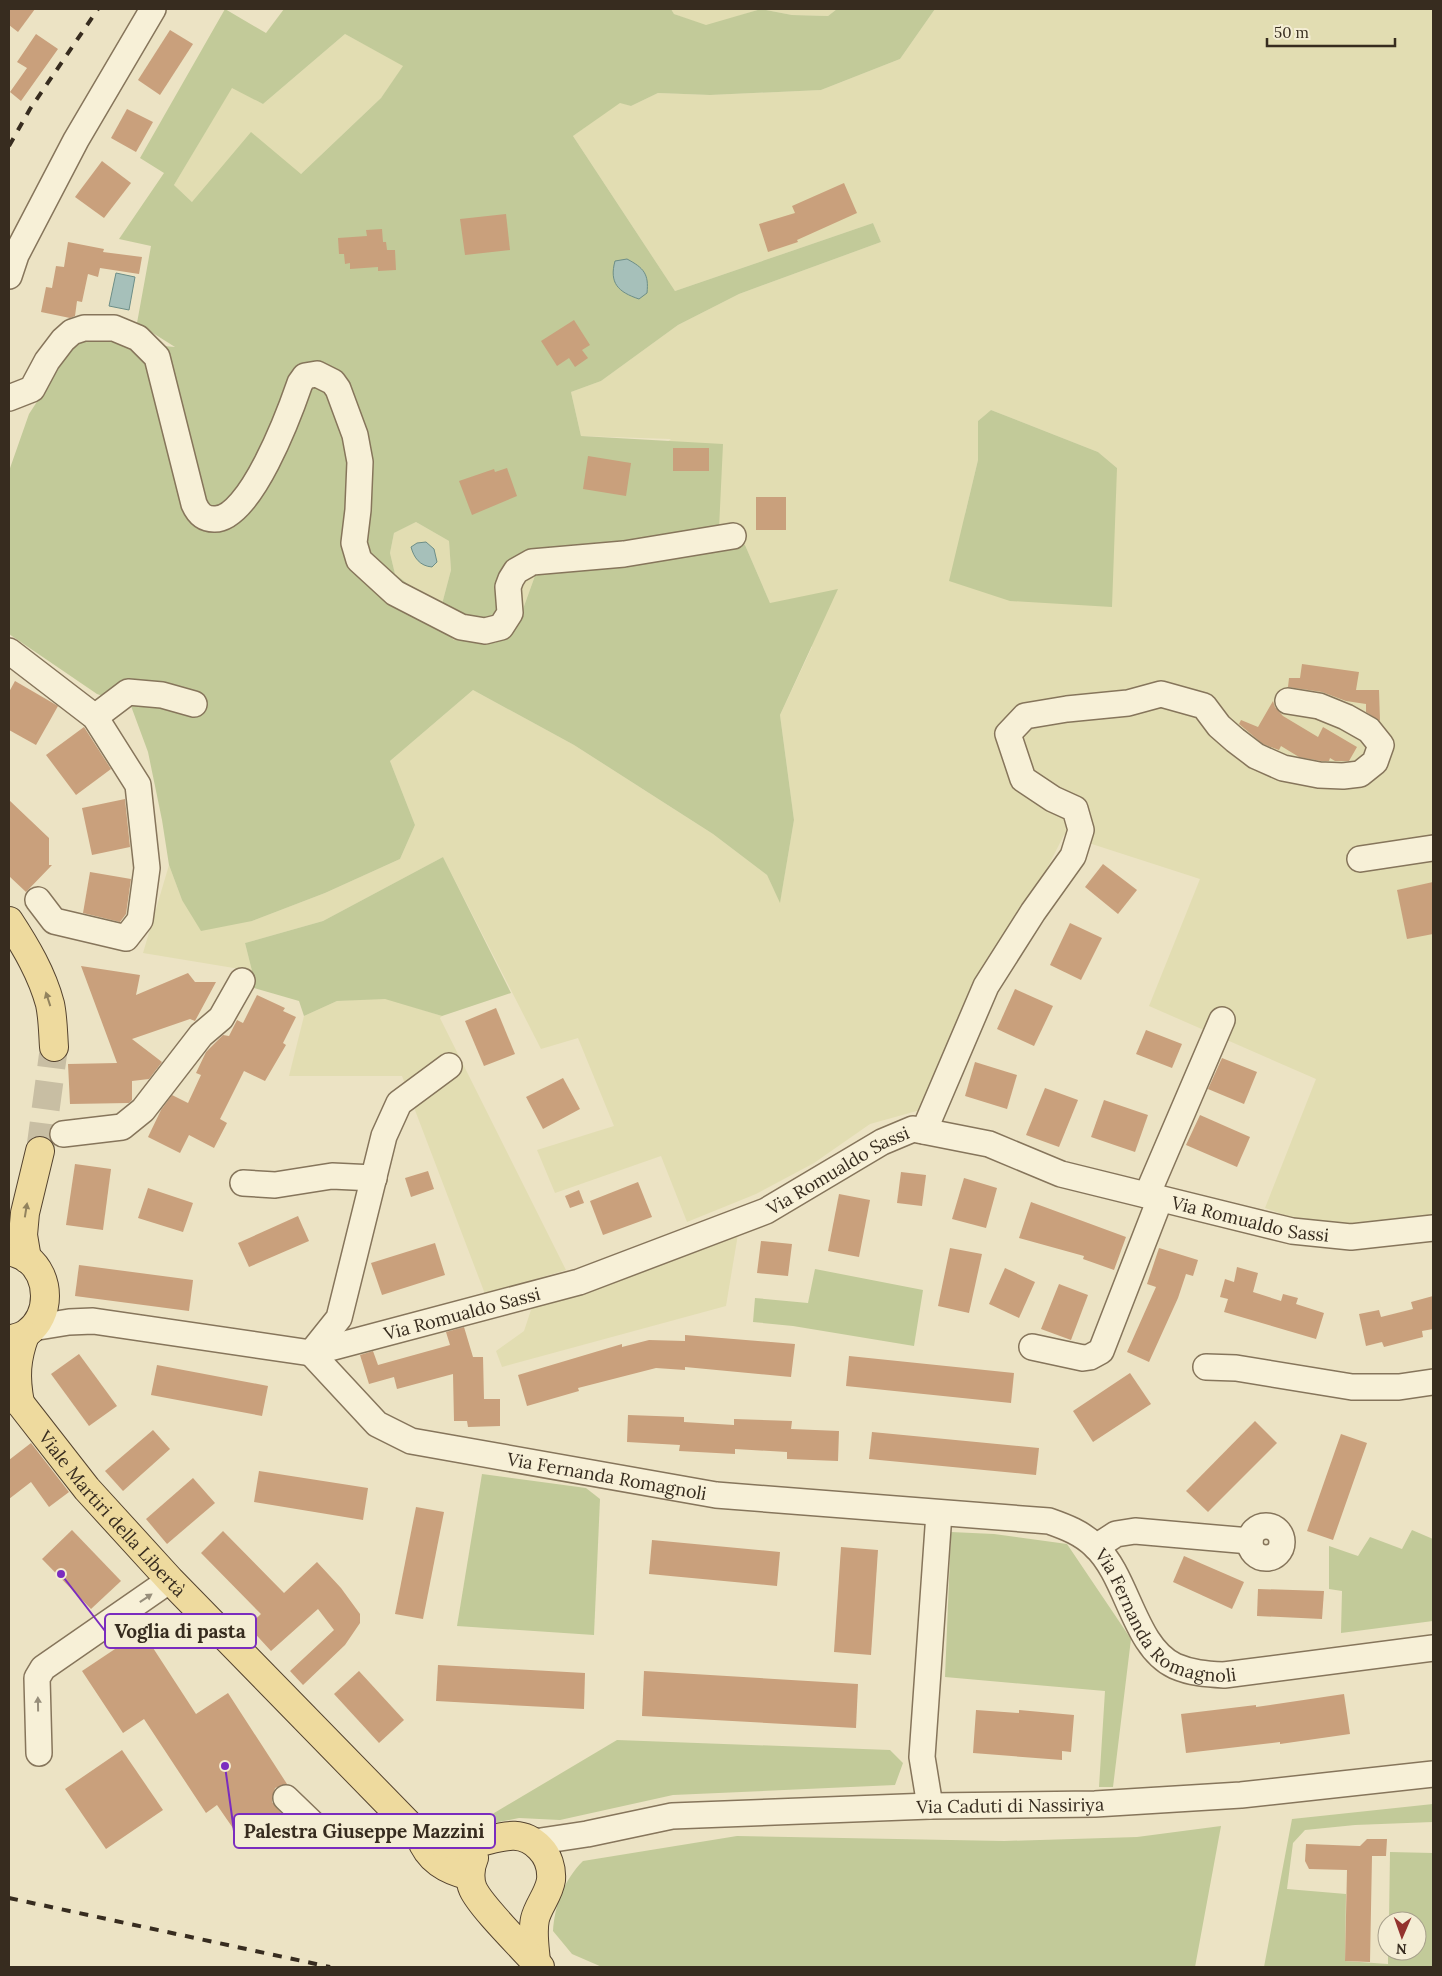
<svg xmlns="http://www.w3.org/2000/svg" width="1442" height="1976" font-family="Lora,serif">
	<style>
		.farmland { fill: #e2ddb2; fill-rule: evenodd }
		.green { fill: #c2ca99; fill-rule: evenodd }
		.water { fill: #a6c0ba; stroke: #6d8e87 }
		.building { fill: #c9a07c }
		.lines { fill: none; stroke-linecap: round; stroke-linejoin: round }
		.major-tunnel { stroke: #c8bea3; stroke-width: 28; stroke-dasharray: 28 14; stroke-linecap: butt }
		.minor-casing { stroke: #86755b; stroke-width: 28 }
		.major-casing { stroke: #54432f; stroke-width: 30 }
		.minor { stroke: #f7f0d7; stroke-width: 25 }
		.major { stroke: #eeda9e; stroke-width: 28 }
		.rail { stroke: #372c1f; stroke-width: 4; stroke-dasharray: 9 9; stroke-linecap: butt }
		.oneway { fill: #92835e }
		.oneway2 { fill: #978e7b }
		.labels { text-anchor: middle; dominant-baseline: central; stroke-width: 4; stroke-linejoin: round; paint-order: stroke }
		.street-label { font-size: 18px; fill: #372c1f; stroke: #f4edd4 }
		.leader { fill: none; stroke: #7b2cbf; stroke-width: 2 }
		.callout-dot { fill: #7b2cbf; stroke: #f4edd4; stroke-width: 2 }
		.callout { fill: #f4edd4; stroke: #7b2cbf; stroke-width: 2 }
		.callout-label { font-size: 19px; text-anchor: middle; font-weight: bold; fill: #372c1f }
	</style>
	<rect width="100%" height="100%" fill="#ece3c4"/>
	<g class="farmland">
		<path d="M671,9h166l-9,7 -36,-1 -31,-6 -55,17 -32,-12z"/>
		<path d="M935,9h498v1212l-119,5 -49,-18 51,-129 -167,-73 51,-127 -136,-44 -140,274 -54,15 -56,39 -58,31 -69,28 -26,-66 -106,37 -18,-43 77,-24 -36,-88 -37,11 -98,-192 -120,64 -78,22 7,28 -109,-18 26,-88 13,35 70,21 73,-28 75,-34 15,-34 -25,-64 83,-71 101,55 139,89 54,41 13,27 14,-82 -14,-105 32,-68 -42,-44 -25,-58 -209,28 -13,36 -13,24 -15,10 -41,-3 -23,-21 -14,-28 -22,-17 -5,-21 4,-20 22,-11 33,19 2,29 -9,34 53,-5 15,-39 161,-121 -90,-3 -10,-44 30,-11 77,-56 61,-31 142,-52 -8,-19 -198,68 -102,-155 47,-34 11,4 27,-13 52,2 111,-5 79,-31zM991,410l107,42 19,16 -152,46 13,-54v-39z"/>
		<path d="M345,34l59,32 -23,32 -80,76 -109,28 -18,-17 58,-98 31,17z"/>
		<path d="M385,998l57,18 -2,2 126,252 -81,24 -83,-218h-113l15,-60 33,-15z"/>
		<path d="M739,1228l-13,78 -224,61 -6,-16 28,-20 9,-27z"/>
	</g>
	<g class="green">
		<path d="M225,9l41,24 18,-24h387l3,5 32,11 55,-16 31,6 36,1 9,-7h98l-35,50 -79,31 -111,5 -52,-2 -27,13 -11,-3 -47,33 102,155 198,-68 8,19 -142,52 -61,31 -77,56 -30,11 10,44 142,8 -4,85 -208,31 -16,39 5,17 -33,7 -25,-19 9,-34 -2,-29 -33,-19 -22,11 -4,20 5,21 22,17 14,28 23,21 41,3 15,-10 13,-24 13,-36 138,-21 71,-7 25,58 68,-14 -58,126 14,105 -14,83 -13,-28 -54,-41 -139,-89 -101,-55 -83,71 25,64 -15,34 -75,34 -73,28 -51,10 -19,-31 -13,-35 -7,-45 -14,-68 -17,-46 -34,-12 -88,-60v-163l20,-57 41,-63 16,-12 89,8 -38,-24 14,-77 -32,-7 45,-66 -24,-15zM345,34l58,32 -22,32 -80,76 -50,-42 -59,70 -18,-17 58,-97 31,16z"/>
		<path d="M991,410l107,42 19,16 -5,139 -102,-6 -61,-20 29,-121v-39z"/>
		<path d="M443,857l68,136 -69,23 -57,-17 -48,2 -33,15 -5,-15 -52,-15 5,-15 -7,-28 78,-22z"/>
		<path d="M815,1269l108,21 -9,56 -121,-20 -40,-4 2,-24 53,5z"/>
		<path d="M482,1474l104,14 14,11 -6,136 -137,-9z"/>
		<path d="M1412,1530l21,9v82l-92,12 1,-42 -13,-2v-43l29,10 12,-19 32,12z"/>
		<path d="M951,1532l43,2 73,10 64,95 -18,148h-14l6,-96 -160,-14z"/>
		<path d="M617,1740l273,10 13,13 -8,22 -222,10 -113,25 -41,-2 -50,10z"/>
		<path d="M1433,1804v18l-78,3 -50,5 -12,13 -6,46 59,5 -1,67 43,3v-13h29v-30h-28l1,-69 43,1v114h-169l28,-148z"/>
		<path d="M1221,1826l-26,141h-593l-30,-13 -19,-23c2,-27 11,-51 30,-70l154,-25 267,5 133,-4z"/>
	</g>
	<g class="water">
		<path d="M627,259c17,9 22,15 20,34l-8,6c-21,-7 -30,-16 -24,-38z"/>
		<path d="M116,273l19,4 -6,33 -20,-4z"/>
		<path d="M426,542l8,7 3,13 -5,5c-12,-1 -18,-9 -21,-20l6,-4z"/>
	</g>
	<g class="building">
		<path d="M9,9h26l-17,23 -9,-7z"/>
		<path d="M170,30l23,14 -33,51 -22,-15z"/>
		<path d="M36,34l22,15 -37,52 -11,-9 17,-24 -10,-6z"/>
		<path d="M127,109l26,13 -17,30 -25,-14z"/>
		<path d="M102,161l29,22 -27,35 -29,-21z"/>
		<path d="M844,183l13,30 -60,27 1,2 -30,10 -9,-28 36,-11 -3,-7z"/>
		<path d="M506,214l4,36 -45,5 -5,-36z"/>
		<path d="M382,229l1,13h3l1,8h8l1,20 -18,1v-4l-28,2v-6l-5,1 -1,-10h-5l-1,-16 29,-2 -1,-6z"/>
		<path d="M68,242l36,7 -1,3 39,5 -3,17 -39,-6 -2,9 -10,-3 -6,28 -5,-1 -2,15 -5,2 -29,-6 5,-25 6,1 4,-22 8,1z"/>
		<path d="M574,320l16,25 -8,5 6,8 -13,9 -6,-9 -12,8 -16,-25z"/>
		<rect x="673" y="448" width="36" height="23"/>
		<path d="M588,456l43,7 -5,33 -43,-7z"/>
		<path d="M507,468l10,28 -45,19 -13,-34 35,-12 1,3z"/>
		<rect x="756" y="497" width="30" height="33"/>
		<path d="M1302,664l57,8 -3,18h23l1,31 -14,-9v-8l-20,-3 -24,-9 -34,-5 1,-9h11z"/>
		<path d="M15,681l43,25 -22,39 -27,-15v-38z"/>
		<path d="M1273,701l2,6 8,9 35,21 5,-10 34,20 -8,14h-14l-5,-3 -1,3h-8l-22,-4 -18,-11 -2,4 -16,-6 -24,-20 2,-4 17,7z"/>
		<path d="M84,727l27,42 -35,26 -30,-40z"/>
		<path d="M125,799l5,48 -38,8 -10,-47z"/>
		<path d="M9,800l40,38v27h3l-26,27 -17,-16z"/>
		<path d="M1103,864l34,26 -19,24 -33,-27z"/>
		<path d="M90,872l41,7 -5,35 -6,8 -37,-9z"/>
		<path d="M1433,882v52l-26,5 -10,-49z"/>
		<path d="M1070,923l32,15 -21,42 -31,-15z"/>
		<path d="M81,966l59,9 -4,20 52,-22 7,9h21l-21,39 -5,-2 -58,20 30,23 -13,17 -17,2v19l-3,3 -59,1 -2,-40 49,-1z"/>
		<path d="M1015,989l38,17 -19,40 -37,-17z"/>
		<path d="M257,995l28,13 -2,3 13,6 -13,26 3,2 -21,36 -21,-10 -24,48 7,4 -13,25 -25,-13 -9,18 -32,-16 13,-27 11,-15 16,8 13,-28 -5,-2 10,-21 17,-17 6,1 8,-16 6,3z"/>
		<path d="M496,1008l19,46 -31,12 -19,-45z"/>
		<path d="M1146,1030l36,14 -10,24 -36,-14z"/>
		<path d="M1222,1058l35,14 -13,32 -36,-15z"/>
		<path d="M975,1062l42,13 -10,34 -42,-13z"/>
		<path d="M563,1078l17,31 -37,20 -17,-32z"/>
		<path d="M1045,1088l33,12 -19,47 -33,-12z"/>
		<path d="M1104,1100l44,15 -13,37 -44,-15z"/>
		<path d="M1200,1115l50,22 -13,30 -51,-22z"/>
		<path d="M75,1164l36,5 -8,61 -37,-5z"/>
		<path d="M428,1171l6,18 -23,8 -6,-19z"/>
		<path d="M901,1172l25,3 -4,31 -25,-3z"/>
		<path d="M964,1178l33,10 -11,40 -34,-9z"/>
		<path d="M638,1182l14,35 -49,18 -13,-34z"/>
		<path d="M148,1188l45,15 -10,29 -45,-14z"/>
		<path d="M579,1190l5,13 -14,5 -5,-12z"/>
		<path d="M839,1194l31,6 -11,57 -31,-6z"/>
		<path d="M1031,1202l95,35 -12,33 -31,-11 1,-3 -65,-18z"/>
		<path d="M298,1216l11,25 -60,26 -11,-24z"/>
		<path d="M761,1241l31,3 -4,32 -31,-3z"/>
		<path d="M435,1243l10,32 -63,20 -11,-32z"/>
		<path d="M950,1248l32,6 -13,59 -31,-7z"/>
		<path d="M1159,1248l39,12 -5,16 -7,-2 -8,24 -29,64 -22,-10 29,-65 -9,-3z"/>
		<path d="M79,1265l114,15 -4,31 -114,-15z"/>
		<path d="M1237,1267l21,6 -5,19 28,9 2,-7 15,4 -2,6 28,9 -8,26 -92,-27 4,-13 -8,-2 5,-18 9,3z"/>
		<path d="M1005,1268l30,14 -16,36 -30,-14z"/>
		<path d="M1059,1284l29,11 -17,45 -30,-11z"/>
		<path d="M1433,1296v33l-11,2 1,6 -39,10 -2,-5 -16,4 -7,-32 20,-4 2,7 32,-8 -2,-7z"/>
		<path d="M464,1327l9,30h10l1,42h16v27l-32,1 -1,-6h-13l-1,-47 -56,15 -3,-12 -25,7 -9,-29 13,-4 5,14 72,-20 -4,-13z"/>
		<path d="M685,1335l110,9 -4,33 -106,-10v3l-29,-2 -78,20 1,3 -52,15 -9,-31 104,-31v3l27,-7 36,1z"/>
		<path d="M79,1354l38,52 -28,20 -38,-52z"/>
		<path d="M849,1356l165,17 -3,30 -165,-17z"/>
		<path d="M157,1365l111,21 -6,30 -111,-21z"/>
		<path d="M1130,1373l21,31 -58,38 -20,-31z"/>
		<path d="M628,1415l56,2v5l50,3v-6l58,2 -1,8 48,2 -1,30 -51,-2v-7l-52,-3v5l-56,-3 1,-6 -53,-3z"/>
		<path d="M1255,1421l22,22 -69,69 -22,-21z"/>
		<path d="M153,1430l17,19 -47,42 -18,-20z"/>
		<path d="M872,1432l167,16 -3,27 -167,-16z"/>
		<path d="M1341,1434l26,9 -34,97 -26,-9z"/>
		<path d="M31,1443l38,49 -20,15 -18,-25 -22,17v-39z"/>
		<path d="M259,1471l109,17 -5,32 -109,-18z"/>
		<path d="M193,1478l22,25 -48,41 -21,-25z"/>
		<path d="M416,1507l28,5 -21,107 -28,-5z"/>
		<path d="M72,1530l49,51 -30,28 -49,-50z"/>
		<path d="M223,1531l61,62 33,-31 24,26 19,26v9l-15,22 -42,40 -13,-14 44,-41 -16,-21 -47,42 -23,-25 13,-12 -60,-61z"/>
		<path d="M652,1540l128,12 -3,34 -128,-12z"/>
		<path d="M841,1547l37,3 -7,105 -37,-3z"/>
		<path d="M1184,1556l60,26 -12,27 -59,-27z"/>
		<path d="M1258,1589l66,2 -2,28 -65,-3z"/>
		<path d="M142,1631l54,83 32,-21 59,91 -12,4 -3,14 22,26 -25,17 -15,-23 -17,12 -20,-29 -11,8 -62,-94 -21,14 -41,-62z"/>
		<path d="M438,1665l147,8 -1,36 -148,-8z"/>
		<path d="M359,1671l45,49 -25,23 -45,-49z"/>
		<path d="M644,1671l214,13 -2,44 -214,-12z"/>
		<path d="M1344,1694l6,40 -70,10v-2l-94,11 -5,-39 75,-9v2z"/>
		<path d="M976,1710l43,3v-3l55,5 -3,37 -9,-1v9l-89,-7z"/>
		<path d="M122,1750l41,60 -57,39 -41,-60z"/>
		<path d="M1367,1839h20l-1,17h-14l-2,106 -25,-1 2,-91 -38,-1 -4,-8 1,-17 54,2z"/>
	</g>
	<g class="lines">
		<path class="major-tunnel" d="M40,1151l14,-104"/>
		<defs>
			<g id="minor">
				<path d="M9,276l7,-21 60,-115 77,-131"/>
				<path d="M9,398l23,-9 15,-28 16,-21 9,-8 12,-4h30l24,10 19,19 37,147c4,9 9,15 20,15 36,2 76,-107 86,-136l5,-7 12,-2 16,8 5,7 17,46 5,27 -2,48 -4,33 5,17 36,33 66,34 24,4 16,-4 9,-14 -2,-26 3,-8 5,-8 16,-9 92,-8 109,-18"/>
				<path d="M9,651l86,66 43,68 9,83 -7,52 -14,18 -72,-17 -16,-21"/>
				<path d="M95,717l33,-25 34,3 32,9"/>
				<path d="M1360,859l73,-11"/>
				<path d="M924,1131l62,-145 47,-74 40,-56 8,-26 -6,-21 -22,-10 -30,-20 -15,-45 17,-18 42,-7 61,-6 33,-9 43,12 15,20 16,14 21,16 27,12 36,7 24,1 17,-2 15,-12 6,-17 -12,-15 -23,-13 -27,-11 -31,-5"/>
				<path d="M63,1134l59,-7 21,-17 58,-75 20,-17 21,-37"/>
				<path d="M243,1183l32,2 57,-9 42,2"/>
				<path d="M1147,1195l75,-175"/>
				<path id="s1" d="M32,1328l37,-6 24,-1 218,32 268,-71 187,-71 116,-69 31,-13 76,15 72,30 231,57 59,6 82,-9"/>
				<path d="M1032,1347l51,11 7,-1 11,-6 59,-152"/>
				<path id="s2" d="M311,1353l66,71 34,17 305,54 333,26c17,6 33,12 46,25 33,31 39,101 80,120 16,7 31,8 49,9l209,-27"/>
				<path d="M311,1353l28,-35 45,-182 15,-33 50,-37"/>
				<path d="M1206,1367l30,1 116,19h47l34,-5"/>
				<circle cx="1266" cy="1542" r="16"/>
				<path d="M1096,1547l20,-13 19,-3 115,10"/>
				<path d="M39,1753l-2,-75 6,-10 127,-88"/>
				<path d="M286,1798l27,26"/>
				<path d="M930,1806l-8,-49 17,-244"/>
				<path id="s3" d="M534,1842l53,-8 85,-18 258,-10 165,-2 146,-9 192,-21"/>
			</g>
			<g id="major">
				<path d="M9,921c17,26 33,53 41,83 3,14 3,29 4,43"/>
				<path d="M9,1250c5,3 13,5 18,8 24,19 24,57 0,75 -5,4 -12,5 -18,7"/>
				<path d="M27,1259l-4,-24 2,-22 15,-62"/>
				<path id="s4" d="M9,1389l78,100 83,91 250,256c8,24 26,34 50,40"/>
				<path d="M20,1403c-5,-26 -4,-44 5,-68"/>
				<path d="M420,1836c13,4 27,9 41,9 29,-1 55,-22 79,3 8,8 12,20 11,32 -2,14 -13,26 -16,39 -3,13 0,30 1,43"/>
				<path d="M474,1858c-4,9 -5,22 -1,31 8,18 52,61 67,78"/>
			</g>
		</defs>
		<use href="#minor" class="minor-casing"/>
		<use href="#major" class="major-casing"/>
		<use href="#minor" class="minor"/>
		<use href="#major" class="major"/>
		<g class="rail">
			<path d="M9,146l21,-37 68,-100"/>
			<path d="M9,1898l321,69"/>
		</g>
	</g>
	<defs><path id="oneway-solid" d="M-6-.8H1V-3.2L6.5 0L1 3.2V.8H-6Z" transform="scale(1.25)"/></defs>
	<g class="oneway">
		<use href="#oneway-solid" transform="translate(48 999) rotate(-108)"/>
		<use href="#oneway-solid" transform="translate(26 1210) rotate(-81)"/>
	</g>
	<g class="oneway2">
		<use href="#oneway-solid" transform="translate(146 1598) rotate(-34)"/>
		<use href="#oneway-solid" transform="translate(38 1704) rotate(-91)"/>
	</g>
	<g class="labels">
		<g class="street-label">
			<text stroke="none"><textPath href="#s1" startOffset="842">Via Romualdo Sassi</textPath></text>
			<text stroke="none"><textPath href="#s1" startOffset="1278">Via Romualdo Sassi</textPath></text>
			<text stroke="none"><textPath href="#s1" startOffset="438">Via Romualdo Sassi</textPath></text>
			<text stroke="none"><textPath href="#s2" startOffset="334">Via Fernanda Romagnoli</textPath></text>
			<text stroke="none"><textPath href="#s4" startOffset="162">Viale Martiri della Libertà</textPath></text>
			<text stroke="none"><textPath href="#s2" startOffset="939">Via Fernanda Romagnoli</textPath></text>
			<text stroke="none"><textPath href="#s3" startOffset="479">Via Caduti di Nassiriya</textPath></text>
		</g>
	</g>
	<path class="leader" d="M61 1574L105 1631M225 1766L234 1831"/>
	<g class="callout-dot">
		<circle cx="61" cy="1574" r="5"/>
		<circle cx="225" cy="1766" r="5"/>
	</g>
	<g class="callout">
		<rect x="105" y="1614" width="151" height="34" rx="5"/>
		<rect x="234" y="1814" width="261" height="34" rx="5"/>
	</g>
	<g class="callout-label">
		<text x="180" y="1638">Voglia di pasta</text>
		<text x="364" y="1838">Palestra Giuseppe Mazzini</text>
	</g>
	<rect width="1442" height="1976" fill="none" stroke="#372c1f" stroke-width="20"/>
	<g transform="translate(1402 1936) rotate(182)"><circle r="24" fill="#f4edd4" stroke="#a8a08c"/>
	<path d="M0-4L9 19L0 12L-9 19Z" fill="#93332e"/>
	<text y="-8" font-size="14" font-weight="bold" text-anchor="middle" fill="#372c1f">N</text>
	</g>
	<path d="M1267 38v8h128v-8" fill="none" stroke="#372c1f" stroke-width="2.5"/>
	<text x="1274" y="38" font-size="15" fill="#372c1f" stroke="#f4edd4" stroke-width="4" paint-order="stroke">50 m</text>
</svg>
